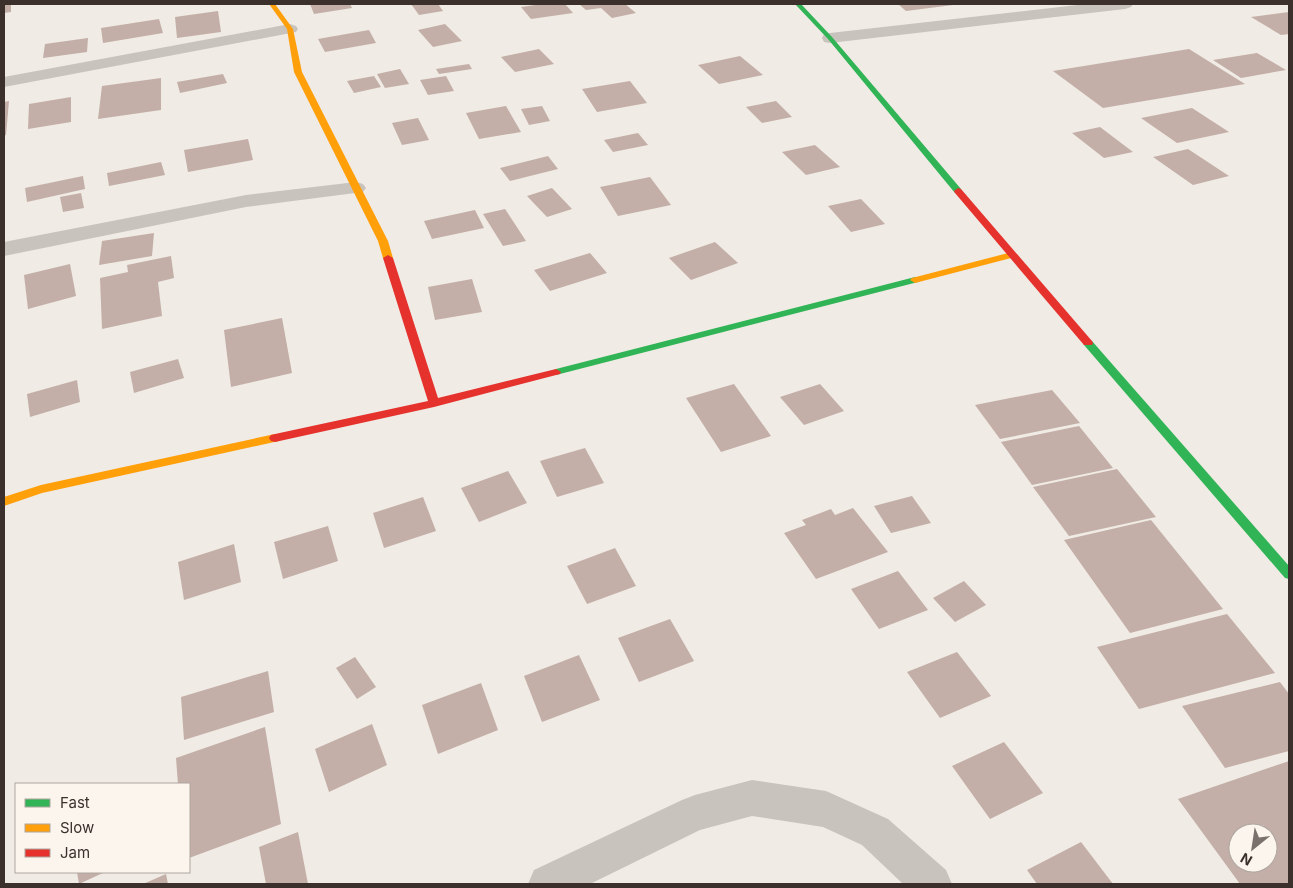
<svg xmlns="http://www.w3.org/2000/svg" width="1293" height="888" font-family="Inter,sans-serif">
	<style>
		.building { fill: #c3afa7; fill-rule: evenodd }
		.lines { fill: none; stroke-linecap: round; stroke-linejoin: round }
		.street { fill: #c9c3be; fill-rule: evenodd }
		.fast { fill: #30b455; fill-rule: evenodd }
		.slow { fill: #ff9f0a; fill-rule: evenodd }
		.jam { fill: #e5322d; fill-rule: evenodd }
	</style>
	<rect width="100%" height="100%" fill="#f0ebe5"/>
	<g class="building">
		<path d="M4,4h7v8l-7,1z"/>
		<path d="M310,4h40l2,4 -38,6z"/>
		<path d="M411,4h27l5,7 -24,4z"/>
		<path d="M543,4h22l8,9 -42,6 -10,-12z"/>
		<path d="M579,4h46l11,9 -24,5 -11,-10 -15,2z"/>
		<path d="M898,4h55v1l-47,6z"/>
		<path d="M218,11l3,21 -44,6 -2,-21z"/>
		<path d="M1289,12v22l-8,1 -30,-18z"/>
		<path d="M159,19l4,14 -60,10 -2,-15z"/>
		<path d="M445,24l17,17 -29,6 -15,-17z"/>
		<path d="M369,30l7,13 -51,9 -7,-13z"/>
		<path d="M88,38l-1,14 -44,6 2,-14z"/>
		<path d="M539,49l15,15 -39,8 -14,-15z"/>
		<path d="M1189,49l56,35 -142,24 -50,-37z"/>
		<path d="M1257,53l29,17 -45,8 -28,-18z"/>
		<path d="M740,56l23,19 -44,9 -21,-19z"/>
		<path d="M469,64l3,5 -33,5 -3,-5z"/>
		<path d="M400,69l9,15 -24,4 -8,-14z"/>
		<path d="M223,74l4,9 -47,10 -3,-11z"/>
		<path d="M374,76l7,11 -27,6 -7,-12z"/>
		<path d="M446,76l8,15 -26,4 -8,-15z"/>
		<path d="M161,78v32l-63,9 4,-33z"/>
		<path d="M630,81l17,22 -50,9 -15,-23z"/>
		<path d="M71,97v25l-43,7 1,-25z"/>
		<path d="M9,101l-3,34 -2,1v-34z"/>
		<path d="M776,101l16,16 -30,6 -16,-16z"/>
		<path d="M506,106l15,26 -42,7 -13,-26z"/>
		<path d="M542,106l8,15 -21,4 -8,-16z"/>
		<path d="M1192,108l37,24 -52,11 -36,-25z"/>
		<path d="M418,118l11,22 -27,5 -10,-22z"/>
		<path d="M1100,127l33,25 -29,6 -32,-25z"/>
		<path d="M638,133l10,12 -35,7 -9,-12z"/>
		<path d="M248,139l5,21 -65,12 -4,-22z"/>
		<path d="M815,145l25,22 -34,8 -24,-23z"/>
		<path d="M1188,149l41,27 -36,9 -40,-28z"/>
		<path d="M548,156l10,13 -48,12 -10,-13z"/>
		<path d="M161,162l4,13 -56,11 -2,-13z"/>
		<path d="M83,176l2,13 -58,13 -2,-14z"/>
		<path d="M650,177l21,28 -53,11 -18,-29z"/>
		<path d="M552,188l20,21 -25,8 -20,-21z"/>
		<path d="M81,193l3,15 -21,4 -3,-15z"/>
		<path d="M861,199l24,25 -34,8 -23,-26z"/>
		<path d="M505,209l21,32 -23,5 -20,-32z"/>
		<path d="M475,210l9,18 -52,11 -8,-18z"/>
		<path d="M154,233l-2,23 -53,9 3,-24z"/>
		<path d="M715,242l23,21 -47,17 -22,-22z"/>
		<path d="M590,253l17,20 -57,18 -16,-21z"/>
		<path d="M171,256l3,22 -16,4 4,34 -60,13 -2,-51 28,-6 -1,-7z"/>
		<path d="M70,264l6,32 -48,13 -4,-34z"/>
		<path d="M472,279l10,33 -47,8 -7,-33z"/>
		<path d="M282,318l10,55 -61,14 -7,-57z"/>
		<path d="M178,359l6,19 -50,15 -4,-21z"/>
		<path d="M77,380l3,22 -50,15 -3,-23z"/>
		<path d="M734,384l37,52 -50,16 -35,-54z"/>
		<path d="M820,384l24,27 -40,14 -24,-28z"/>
		<path d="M1052,390l28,33 -80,16 -25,-34z"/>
		<path d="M1079,426l34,42 -81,17 -31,-43z"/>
		<path d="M585,448l19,35 -47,14 -17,-36z"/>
		<path d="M1117,469l39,48 -87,19 -36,-49z"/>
		<path d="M508,471l19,32 -48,19 -18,-34z"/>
		<path d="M912,496l19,27 -40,10 -17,-27z"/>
		<path d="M423,497l13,34 -52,17 -11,-35z"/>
		<path d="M853,508l35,44 -72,27 -32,-46 22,-8 -4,-5 29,-11 4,6z"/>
		<path d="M1151,520l72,89 -93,24 -66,-93z"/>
		<path d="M328,526l10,35 -55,18 -9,-37z"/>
		<path d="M234,544l7,38 -57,18 -6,-38z"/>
		<path d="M615,548l21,38 -49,18 -20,-38z"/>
		<path d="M898,571l30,39 -49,19 -28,-40z"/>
		<path d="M964,581l22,24 -31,17 -22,-24z"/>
		<path d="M1227,614l48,59 -136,36 -42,-62z"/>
		<path d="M670,619l24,42 -55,21 -21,-44z"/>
		<path d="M957,652l34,44 -51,22 -33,-46z"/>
		<path d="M579,655l21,45 -58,22 -18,-46z"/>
		<path d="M355,657l21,30 -19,12 -21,-31z"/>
		<path d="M268,671l6,41 -90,28 -3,-43z"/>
		<path d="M1280,682l9,12v57l-64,17 -43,-62z"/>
		<path d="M481,683l17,47 -60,24 -16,-49z"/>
		<path d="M372,724l15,41 -58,27 -14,-43z"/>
		<path d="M265,727l16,97 -92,34v-74h-11l-2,-26z"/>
		<path d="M1004,742l39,51 -53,26 -38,-53z"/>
		<path d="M1289,761v123h-49l-62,-85zM1238,833h30v30h-30z"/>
		<path d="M298,832l10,52h-42l-7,-37z"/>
		<path d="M1081,842l32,42h-76l-10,-14z"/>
		<path d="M77,872h28l-26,12z"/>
		<path d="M166,874l2,10h-25z"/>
	</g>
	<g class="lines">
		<g class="street">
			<path d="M1086,4h47l-2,3 -6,2 -295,34 -6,-1 -2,-4 2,-4 6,-1z"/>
			<path d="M290,24l6,2 2,3 -2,3 -292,55v-10z"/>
			<path d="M356,182l7,2 3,4 -3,4 -117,15 -242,49v-14l242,-47z"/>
			<path d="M752,780l74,11 62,28 58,51 6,14h-49l-41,-39 -39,-18 -71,-11 -52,14 -110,54h-62l6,-14 148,-70 13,-5z"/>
		</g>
		<g class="fast">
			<path d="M795,4h6l31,33 129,152v4h-6l-127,-154z"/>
			<path d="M915,277l5,3 -2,2 -362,93 -5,-3 5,-3z"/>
			<path d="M1088,340l4,1 197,225v13l-4,-1 -201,-233 -1,-2 1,-2z"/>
		</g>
		<g class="slow">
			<path d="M269,4h6l18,25 9,43 86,169 5,17 -2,2h-6l-2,-2 -5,-17 -84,-169 -7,-43z"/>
			<path d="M1012,252l5,3 -2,2 -100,26 -5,-3 2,-2z"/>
			<path d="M275,434l4,1 2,3 -2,3 -237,52 -38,13v-9l37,-12z"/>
		</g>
		<g class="jam">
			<path d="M958,188l3,1 131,152 1,2 -1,2h-8l-129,-152 -1,-2z"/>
			<path d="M388,255l5,3 45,140 118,-29 5,3 -1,2 -126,33 -159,35 -4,-1 -2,-3 2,-3 4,-1 153,-33 -45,-143z"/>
		</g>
	</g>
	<rect width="1293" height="888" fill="none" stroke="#3b302b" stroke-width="10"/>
	<rect x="15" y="783" width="175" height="90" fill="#fbf5ee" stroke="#aea6a0"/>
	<rect x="25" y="799" width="25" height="8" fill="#30b455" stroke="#aea6a0"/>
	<text x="60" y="808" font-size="15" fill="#3b302b">Fast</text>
	<rect x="25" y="824" width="25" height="8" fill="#ff9f0a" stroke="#aea6a0"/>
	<text x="60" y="833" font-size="15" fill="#3b302b">Slow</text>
	<rect x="25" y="849" width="25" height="8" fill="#e5322d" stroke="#aea6a0"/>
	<text x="60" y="858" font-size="15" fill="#3b302b">Jam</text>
	<g transform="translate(1253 848) rotate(210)"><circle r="24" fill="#fbf5ee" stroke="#aea6a0"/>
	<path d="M0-4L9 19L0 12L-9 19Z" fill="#7a716c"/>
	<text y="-8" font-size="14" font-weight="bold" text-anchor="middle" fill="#3b302b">N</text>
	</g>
</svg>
